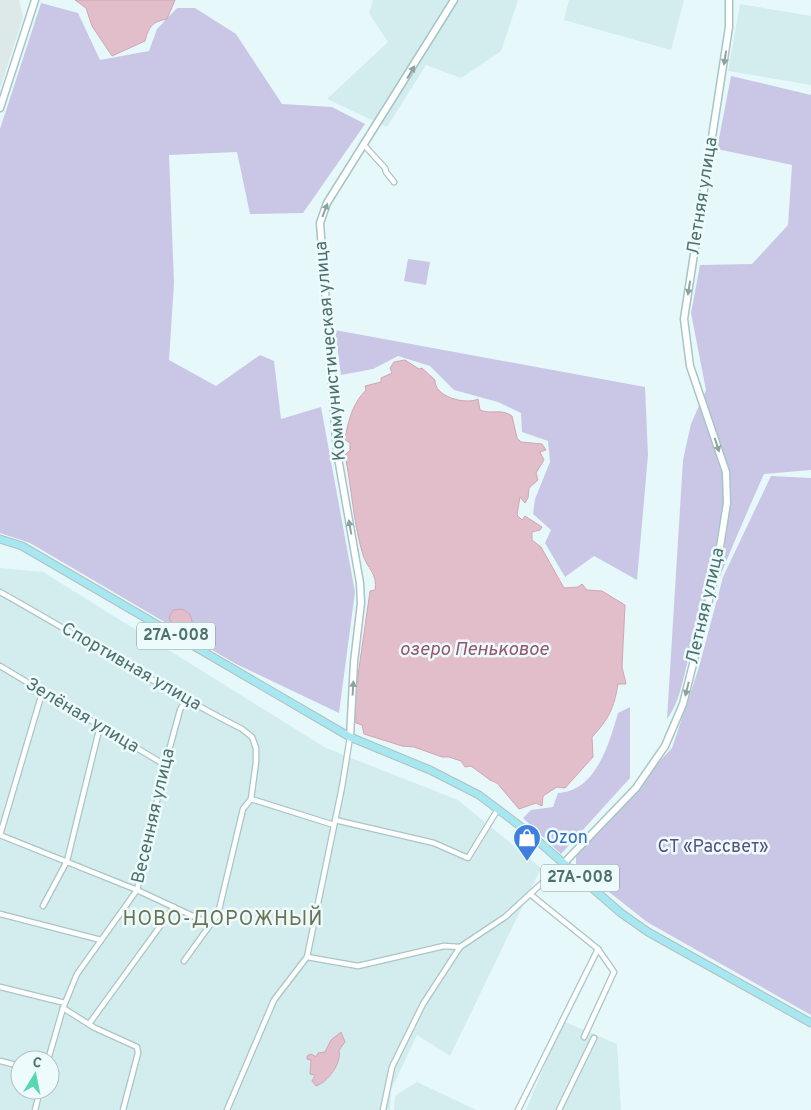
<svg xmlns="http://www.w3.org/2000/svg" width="811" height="1110" font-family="Overpass,sans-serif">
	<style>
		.residential { fill: #d3ecee; fill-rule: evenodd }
		.industrial { fill: #dde9e8 }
		.green { fill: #cac7e6 }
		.water { fill: #e1beca; stroke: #d2a5b4 }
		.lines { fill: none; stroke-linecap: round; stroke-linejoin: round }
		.street-casing { stroke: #a9c6c4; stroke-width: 7 }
		.secondary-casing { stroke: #a5c6c4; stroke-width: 9 }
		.primary-casing { stroke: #b1c1be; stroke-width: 9 }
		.street { stroke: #fff; stroke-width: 4.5 }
		.secondary { stroke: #fff; stroke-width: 6 }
		.primary { stroke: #a7e7f1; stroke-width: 7 }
		.oneway { fill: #8ca39f }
		.labels { text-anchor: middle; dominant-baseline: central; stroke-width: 5; stroke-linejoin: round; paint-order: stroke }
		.shield { fill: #edfbfd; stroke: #7e9a98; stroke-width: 1 }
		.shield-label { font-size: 16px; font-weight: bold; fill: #4e716c }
		.street-label { font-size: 18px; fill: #4e716c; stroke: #edfbfd }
		.shop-label { font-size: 18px; fill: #366cbe; stroke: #edfbfd; text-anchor: start }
		.park-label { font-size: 18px; fill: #584e80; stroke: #edfbfd }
		.water-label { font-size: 19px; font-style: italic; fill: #95556a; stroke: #edfbfd }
		.quarter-label { font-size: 20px; letter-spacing: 1px; fill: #6e7254; stroke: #edfbfd }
	</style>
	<rect width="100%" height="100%" fill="#e7f8fa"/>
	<g class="residential">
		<path d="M373,0h145l-17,51 -40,27 -35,-13 -39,62 -60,-28 61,-57 -19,-29z"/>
		<path d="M569,0h115l-13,50 -107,-30z"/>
		<path d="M740,4l71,12v69l-83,-14z"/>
		<path d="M0,568l43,4 283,176 132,52 83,68 -91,188 -33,-21 -26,55 -1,20h-390zM20,1060h30v30h-30z"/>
		<path d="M563,1021l54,23 4,66h-95z"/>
		<path d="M417,1082l59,28h-82l1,-14z"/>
	</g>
	<path class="industrial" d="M0,0h19l4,17 -23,72z"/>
	<g class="green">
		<path d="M41,3l37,10 22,47 49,-9 8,-22 20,-21h18l41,26 46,70 50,3 33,17 -62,89 -53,1 -13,-62 -68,3 5,128 -5,77 47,26 44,-31 14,6 7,58 40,-12 34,185 -16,121 -103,-49 -206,-121 -30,-10v-404z"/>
		<path d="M731,76l80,19v375l-47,4c-26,58 -51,117 -73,177 -8,23 -9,48 -24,68l16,-259 8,-36 15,-34 -15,-77 9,-48 52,-1 36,-39 4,-60 -75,-16z"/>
		<path d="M408,259l22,3 -4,23 -22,-4z"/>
		<path d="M335,330l310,57 3,68 -11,125 -43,-24 -29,21 -20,-34 6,-13 -18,-16 2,-15 15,-37 -2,-21 -26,-9 -1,-19 -23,-11 -44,-12 -24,-24 -32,-10 -25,13 -32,6z"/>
		<path d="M771,476l40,2v537l-164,-93 -71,-56v-15l96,-103 27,-81 24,-90z"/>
		<path d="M630,707v71l-69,76 -38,-36 8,-8 22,-3 5,-14c38,-2 51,-49 60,-80z"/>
	</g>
	<g class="water">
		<path d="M75,0h100l-8,19c-15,3 -18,7 -22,22l-33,15 -20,-30 -6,-18z"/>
		<path d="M405,360l14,9 3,-1 13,12c-1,17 31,25 43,19l2,11c11,5 21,-2 32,6l5,22 4,4 21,2 4,6 -6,2 4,8 -8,13 2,7 -9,8 -1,10 -3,5 -5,-6 -3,18 5,5 3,-4 17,11 -2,3 -8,2v8l9,7 23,41 14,-1 4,-3 5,6 15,1 23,14 -3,62 4,17h-8c-4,24 -9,35 -26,53l1,20 -28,31 -8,-1 -14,9 -1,10 -6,-3 -17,6 -22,-26 -7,-3 -19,-14 -6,1 -4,-6 -12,-4h-7l-28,-10 -12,-1 -38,-12 -2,-9 -6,-2 -1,-26 15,-106 5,-1c3,-16 -8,-22 -12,-35 -10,-33 -11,-66 -18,-100l5,-5v-7l-9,-6 5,-3c3,-17 8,-32 20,-44l-1,-4 16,-4v-4l11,-5 -2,-5 4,-6z"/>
		<path d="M182,609l8,5 4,14 -5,2 -15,-3 -5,-9 4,-8z"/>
		<path d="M341,1032l4,10 -6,8c3,13 -11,32 -23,36l-4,-5 3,-6 -5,-1 1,-14 -4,-1v-3l4,-2 5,3 2,-4 7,-1 6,-12z"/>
	</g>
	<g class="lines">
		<defs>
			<g id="street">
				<path d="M364,145l21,23 1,4 8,10"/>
				<path d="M0,592c81,45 159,95 242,137l10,8 4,11v14l-5,37 -8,10 -25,105 -34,47"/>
				<path d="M0,666l165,99"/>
				<path d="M42,693l-42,142 137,55 73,34"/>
				<path d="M251,799l83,26"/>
				<path d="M335,820l99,23 34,15 30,-49"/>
				<path d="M530,894l68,55 16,23 -30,65"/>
				<path d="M43,906l24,-45 33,-135"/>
				<path d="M0,914l101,26"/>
				<path d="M307,957l51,9 86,-20 16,1"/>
				<path d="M0,987l65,16"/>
				<path d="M63,1008l32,20 42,19 1,6 -15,57"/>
				<path d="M89,1024l85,-117"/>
				<path d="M48,1060l15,-52 14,-34 60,-84 28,-125 15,-55 6,-10"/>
				<path d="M0,1061l20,5"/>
				<path d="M35,1110l5,-20"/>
				<path d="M227,1110l47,-110 33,-43 35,-170 8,-50"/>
				<path d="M383,1110l9,-43 31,-63 37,-57 45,-30 58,-53"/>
				<path d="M518,1110l80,-161"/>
				<path d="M559,1110l35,-72"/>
			</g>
			<g id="secondary">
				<path d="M0,108l35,-108"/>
				<path d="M350,737l4,-75 7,-59 -1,-20 -23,-131 -17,-229 7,-20 127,-203"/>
				<path d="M563,864l73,-76 29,-42 18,-42 33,-132 11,-69 -1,-31 -36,-106 -6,-47 45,-292v-27"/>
			</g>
			<path id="primary" d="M0,539l22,7 328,191 80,33 49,25 45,34 97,84 27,19 163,91"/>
		</defs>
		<use href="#street" class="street-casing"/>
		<use href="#secondary" class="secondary-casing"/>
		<use href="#primary" class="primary-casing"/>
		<use href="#street" class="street"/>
		<use href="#secondary" class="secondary"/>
		<use href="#primary" class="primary"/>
	</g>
	<defs><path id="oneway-solid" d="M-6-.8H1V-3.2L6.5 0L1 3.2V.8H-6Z" transform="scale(1.25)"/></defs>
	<g class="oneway">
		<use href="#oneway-solid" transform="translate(725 58) rotate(99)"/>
		<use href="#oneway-solid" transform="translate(411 72) rotate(-59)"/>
		<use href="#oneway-solid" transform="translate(325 210) rotate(-69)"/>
		<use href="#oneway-solid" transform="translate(689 288) rotate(99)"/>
		<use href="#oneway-solid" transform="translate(717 445) rotate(72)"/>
		<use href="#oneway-solid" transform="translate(350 527) rotate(-100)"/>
		<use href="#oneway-solid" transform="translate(353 688) rotate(-87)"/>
		<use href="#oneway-solid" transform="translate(687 689) rotate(104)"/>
	</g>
	<defs>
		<symbol id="shop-pin" viewBox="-11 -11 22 30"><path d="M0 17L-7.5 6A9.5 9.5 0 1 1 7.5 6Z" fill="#3f7fe0" stroke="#edfbfd"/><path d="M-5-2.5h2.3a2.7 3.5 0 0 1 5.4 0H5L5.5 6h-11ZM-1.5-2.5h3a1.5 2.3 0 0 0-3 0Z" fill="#fff"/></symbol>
	</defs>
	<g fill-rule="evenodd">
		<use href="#shop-pin" x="511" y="822" width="32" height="43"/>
	</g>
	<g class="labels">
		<g class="shield">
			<rect x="137" y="622.5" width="78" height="27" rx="4"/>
			<rect x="541" y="864.5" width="78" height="27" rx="4"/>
		</g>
		<g class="shield-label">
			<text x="176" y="636">27А-008</text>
			<text x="580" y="878">27А-008</text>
		</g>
		<g class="street-label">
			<text transform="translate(703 196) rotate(-81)">Летняя улица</text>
			<text transform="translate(331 351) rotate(-95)">Коммунистическая улица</text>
			<text transform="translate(706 606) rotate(-77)">Летняя улица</text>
			<text transform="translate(131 667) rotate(30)">Спортивная улица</text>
			<text transform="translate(82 716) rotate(31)">Зелёная улица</text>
			<text transform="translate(154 816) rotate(-77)">Весенняя улица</text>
		</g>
		<g class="shop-label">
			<text x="546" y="838">Ozon</text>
		</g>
		<g class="park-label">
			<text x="713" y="847">СТ «Рассвет»</text>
		</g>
		<g class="water-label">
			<text x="474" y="650">озеро Пеньковое</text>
		</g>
		<g class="quarter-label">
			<text x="223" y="920">НОВО-ДОРОЖНЫЙ</text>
		</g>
	</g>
	<g transform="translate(35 1075) rotate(10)"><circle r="24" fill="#edfbfd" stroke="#adc4c3"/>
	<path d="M0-4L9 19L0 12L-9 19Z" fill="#5ad6b4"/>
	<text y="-8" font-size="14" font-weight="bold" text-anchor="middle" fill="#4e716c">С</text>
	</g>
</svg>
